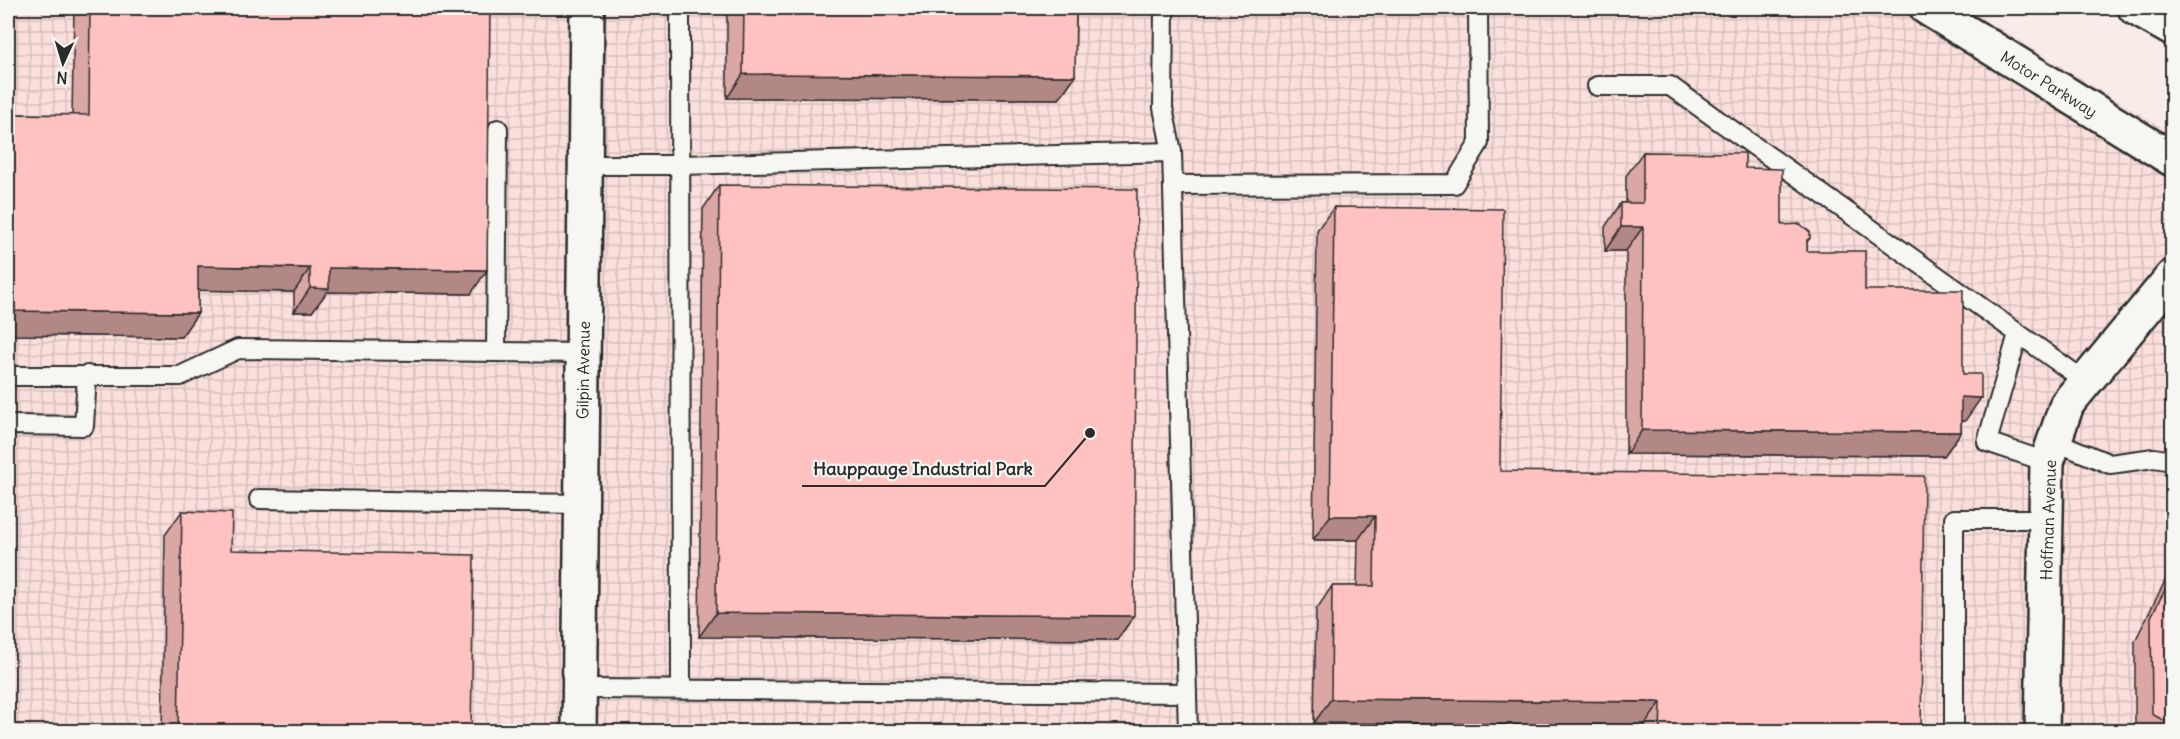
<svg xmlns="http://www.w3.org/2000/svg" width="2180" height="739" font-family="Delius,sans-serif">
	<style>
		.industrial { fill: url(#industrial-grid) }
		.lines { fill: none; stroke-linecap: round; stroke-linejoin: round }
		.lane-casing { stroke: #2b2b2b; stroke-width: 22 }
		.street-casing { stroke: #2b2b2b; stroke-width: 38 }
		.secondary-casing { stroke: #2b2b2b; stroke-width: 38 }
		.lane { stroke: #f6f6f2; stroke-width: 18 }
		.street { stroke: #f6f6f2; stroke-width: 33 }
		.secondary { stroke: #f6f6f2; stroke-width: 33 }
		.wall { fill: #dba7a5; stroke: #2b2b2b; stroke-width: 1.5 }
		.shaded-wall { fill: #b28886; stroke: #2b2b2b; stroke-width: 1.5 }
		.building { fill: #ffc2c0; stroke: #2b2b2b; stroke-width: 1.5 }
		.labels { text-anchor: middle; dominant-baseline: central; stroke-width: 4.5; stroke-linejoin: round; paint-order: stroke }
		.street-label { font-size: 16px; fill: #2b2b2b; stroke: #f6f6f2 }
		.leader { fill: none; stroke: #2b2b2b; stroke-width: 2 }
		.callout-dot { fill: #2b2b2b; stroke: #f6f6f2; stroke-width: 2 }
		.callout-label { font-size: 18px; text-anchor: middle; font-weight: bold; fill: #2b2b2b; stroke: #f6f6f2; stroke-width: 4.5; stroke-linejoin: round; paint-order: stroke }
	</style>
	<defs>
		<pattern id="industrial-grid" width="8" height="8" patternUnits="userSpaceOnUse" patternTransform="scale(1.5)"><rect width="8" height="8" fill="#fadfdc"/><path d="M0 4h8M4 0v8" fill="none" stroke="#d6c0bd"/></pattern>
	</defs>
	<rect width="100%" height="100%" fill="#f8ece8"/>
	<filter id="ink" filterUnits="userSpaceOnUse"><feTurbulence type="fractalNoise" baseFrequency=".0167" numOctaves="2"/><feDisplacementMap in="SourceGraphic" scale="12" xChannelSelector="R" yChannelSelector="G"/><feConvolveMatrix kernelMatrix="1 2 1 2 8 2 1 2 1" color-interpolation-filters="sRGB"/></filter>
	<g filter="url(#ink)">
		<path class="industrial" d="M8,8h1958l206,126v597h-2164z"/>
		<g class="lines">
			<defs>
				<g id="lane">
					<path d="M680,8l1,680"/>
					<path d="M1164,8l-1,100 9,44 16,580"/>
					<path d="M1597,86h73l415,295"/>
					<path d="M585,165h96l491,-13"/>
					<path d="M1173,185l281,-1 25,-41 -1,-135"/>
					<path d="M2018,334l-31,108 60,20"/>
					<path d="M496,352l2,-223"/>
					<path d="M8,376h172l58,-27 345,4"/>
					<path d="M8,425l76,1 3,-51"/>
					<path d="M2054,441l56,23 44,-6 18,3"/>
					<path d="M259,499l323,5"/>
					<path d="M580,689l607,4"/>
					<path d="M1954,732v-213h92"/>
				</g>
				<g id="street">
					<path d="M2135,8l37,21"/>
					<path d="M579,732l8,-724"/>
					<path d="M2042,732l5,-270 20,-58 105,-127"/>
				</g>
				<path id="secondary" d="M1927,8l245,151"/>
			</defs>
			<use href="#lane" class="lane-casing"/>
			<use href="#street" class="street-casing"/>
			<use href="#secondary" class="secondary-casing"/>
			<use href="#lane" class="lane"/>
			<use href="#street" class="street"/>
			<use href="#secondary" class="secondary"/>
		</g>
		<g class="wall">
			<path d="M74,8h416l-19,286 -144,-2 -15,20h-18v-20l-96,-2v23l-17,24 -173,-2v-221l64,1z"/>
			<path d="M727,8h349l-1,68 -16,23 -332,-1z"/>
			<path d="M1643,152l102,16 37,57 28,13 -3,4v9l58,39 98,84 2,47h-4v11l-17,24 -318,-2v-203h-21v-24l16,-24h5v-27z"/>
			<path d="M719,185l415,431 -17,24 -418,-3 4,-428z"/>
			<path d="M1334,207l166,264 421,261h-277v-6l-330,-3 2,-113 16,-24h25l1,-46h-45l4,-310z"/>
			<path d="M182,511l49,39 240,182h-309l3,-197z"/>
			<path d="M2172,567v165h-37v-91z"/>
		</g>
		<g class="shaded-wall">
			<path d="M743,74l332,2 -16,23 -332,-1z"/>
			<path d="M1621,227h22l-17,24h-21z"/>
			<path d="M198,266l112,2 -16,24 -113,-2z"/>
			<path d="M329,268l158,2 -16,24 -144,-2 -15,20h-18l16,-24z"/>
			<path d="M8,311l190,2 -17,24 -173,-2z"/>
			<path d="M1961,397l20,1 -16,23h-21z"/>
			<path d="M1642,430l319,2 -17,24 -318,-2z"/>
			<path d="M1330,516h45l-17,24h-45z"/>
			<path d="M716,613l418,3 -17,24 -418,-3z"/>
			<path d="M1331,699l330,3 -17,24 -330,-3z"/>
		</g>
		<g class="building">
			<path d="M90,8h400l-3,262 -158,-2v21l-19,-1v-20l-112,-2v47l-190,-2v-197l81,1z"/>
			<path d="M744,8h332l-1,68 -332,-2z"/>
			<path d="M1643,152l102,1v15l37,1v56l18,-1 10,8v6l-3,2v11h58v39h98v84h18v24l-20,-1v35l-319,-2 1,-203h-22v-24h22z"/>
			<path d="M719,185l418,4 -3,427 -418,-3z"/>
			<path d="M1334,207l169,2 -3,262 424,5 -3,256h-261l1,-30 -330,-3 1,-113h42l1,-70h-45z"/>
			<path d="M182,511l50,2 -1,37 243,5 -3,177h-293z"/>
			<path d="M2172,576v149l-20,-11 -1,-97z"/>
		</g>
	</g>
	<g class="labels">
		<g class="street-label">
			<text transform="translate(2049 84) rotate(32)">Motor Parkway</text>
			<text transform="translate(583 370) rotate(-89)">Gilpin Avenue</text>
			<text transform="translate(2048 520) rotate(-88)">Hoffman Avenue</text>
		</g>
	</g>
	<path class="leader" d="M1090 433L1045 486H802"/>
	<circle class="callout-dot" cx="1090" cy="433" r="6"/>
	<g class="callout-label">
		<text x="923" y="475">Hauppauge Industrial Park</text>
	</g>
	<rect width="2180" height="739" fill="none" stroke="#f6f6f2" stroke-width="30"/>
	<rect x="15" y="15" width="2150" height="709" fill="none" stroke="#2b2b2b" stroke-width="2" filter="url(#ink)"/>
	<g transform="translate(63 63) rotate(184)" stroke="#f6f6f2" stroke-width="4.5" paint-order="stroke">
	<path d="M0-4.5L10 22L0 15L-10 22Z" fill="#2b2b2b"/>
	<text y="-9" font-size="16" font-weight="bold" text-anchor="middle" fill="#2b2b2b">N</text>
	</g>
</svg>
